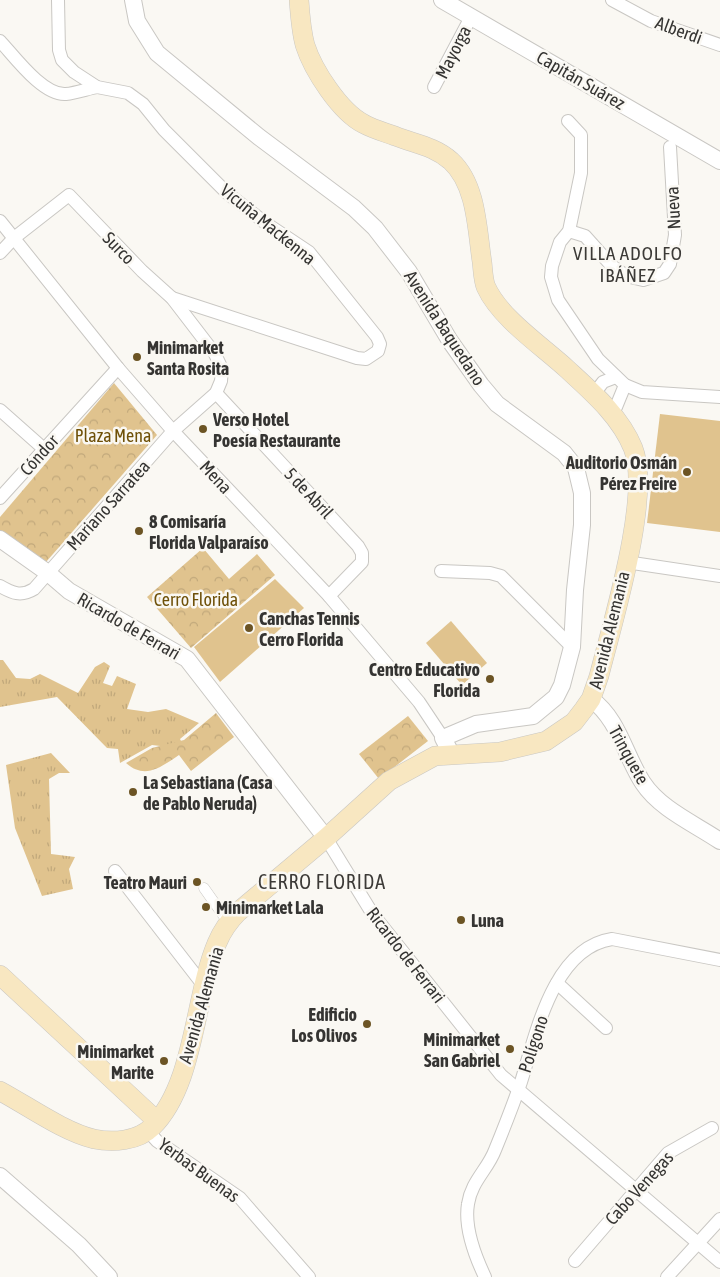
<svg xmlns="http://www.w3.org/2000/svg" width="720" height="1277" font-family="'Asap Condensed',sans-serif">
	<style>
		.grass { fill: url(#grass-tufts) }
		.forest { fill: url(#forest-crowns) }
		.garden { fill: #e0c38e }
		.lines { fill: none; stroke-linecap: round; stroke-linejoin: round }
		.pedestrian-casing { stroke: #c9c7c3; stroke-width: 11 }
		.minor-casing { stroke: #c9c7c3; stroke-width: 14 }
		.tertiary-casing { stroke: #c9c7c3; stroke-width: 18 }
		.secondary-casing { stroke: #c9c7c3; stroke-width: 20 }
		.pedestrian { stroke: #fff; stroke-width: 10 }
		.minor { stroke: #fff; stroke-width: 12 }
		.tertiary { stroke: #fff; stroke-width: 16 }
		.secondary { stroke: #f8e7c1; stroke-width: 19 }
		.poi-dot { fill: #6c5424; stroke: #faf8f3; stroke-width: 2 }
		.labels { text-anchor: middle; dominant-baseline: central; stroke-width: 5; stroke-linejoin: round; paint-order: stroke }
		.street-label { font-size: 18px; fill: #353432; stroke: #faf8f3 }
		.poi-label { font-size: 18px; font-weight: bold; fill: #353432; stroke: #faf8f3; text-anchor: start }
		.park-label { font-size: 18px; fill: #6e5008; stroke: #faf8f3 }
		.neighbourhood-label { font-size: 19px; letter-spacing: 1px; fill: #3c3a37; stroke: #faf8f3 }
		.quarter-label { font-size: 20px; letter-spacing: 1px; fill: #3c3a37; stroke: #faf8f3 }
	</style>
	<defs>
		<pattern id="grass-tufts" width="24" height="20" patternUnits="userSpaceOnUse" patternTransform="scale(1.25)"><rect width="24" height="20" fill="#e0c38e"/><path d="M3 7l-1-3M5 7V3M7 7l1-3M15 17l-1-3M17 17v-4M19 17l1-3" fill="none" stroke="#c1a87b"/></pattern>
		<pattern id="forest-crowns" width="20" height="18" patternUnits="userSpaceOnUse" patternTransform="scale(1.25)"><rect width="20" height="18" fill="#e0c38e"/><path d="M2 6a3 3 0 1 1 6 0M12 15a3 3 0 1 1 6 0" fill="none" stroke="#c1a87b"/></pattern>
	</defs>
	<rect width="100%" height="100%" fill="#faf8f3"/>
	<g class="grass">
		<path d="M0,660h3l13,18 14,1 10,-5 38,19 17,-26 9,-5 6,4 -7,17 9,3 5,-10 19,8 -9,25 21,3 18,-3 33,14 -19,16 5,10 -33,-4 -32,18 -2,-14 -11,-1 -50,-51 -57,10z"/>
		<path d="M51,753l19,20h-11l-10,6 2,75 24,3 -6,12 4,20 -31,7 -27,-68 -9,-63z"/>
	</g>
	<g class="forest">
		<path d="M114,383l43,52 -111,127 -46,-31v-14z"/>
		<path d="M203,548l26,31 28,-25 18,21 -84,73 -44,-51z"/>
		<path d="M216,713l18,24 -43,34 -12,-16c-18,12 -34,25 -53,8l26,-15 32,-8z"/>
		<path d="M408,716l20,25 -49,38 -20,-25z"/>
	</g>
	<g class="garden">
		<path d="M660,414l60,7v111l-73,-9z"/>
		<path d="M275,579l29,29 -84,74 -26,-35z"/>
		<path d="M451,621l36,42 -25,22 -36,-42z"/>
	</g>
	<g class="lines">
		<defs>
			<path id="pedestrian" d="M204,888l24,34"/>
			<g id="minor">
				<path d="M58,0l1,50 3,10 12,12 23,15 31,6 15,11 21,26 63,63 37,29 45,30 68,85 3,7 -2,7 -12,8 -9,-1 -185,-60"/>
				<path d="M612,0l39,21 69,24"/>
				<path d="M0,41c14,15 43,55 66,53 10,-1 21,-5 31,-7"/>
				<path d="M434,87l37,-70"/>
				<path d="M568,121l13,14v38l-12,58 -9,11 -8,24 -1,11 7,23 40,59 27,26 17,7 78,5"/>
				<path d="M0,221l118,147 55,63 156,165 90,106 24,36"/>
				<path d="M569,231l16,5 26,29 15,11 17,4 21,-7 6,-9 5,-29 -5,-88"/>
				<path d="M0,253l14,-15 55,-43 73,76 30,27 43,56 7,15 -1,12 -5,12 -43,38 -139,158c-13,8 -22,4 -34,-3"/>
				<path d="M216,393l142,153 4,7v9l-33,34"/>
				<path d="M594,394l9,-12 13,-5"/>
				<path d="M0,410l44,39"/>
				<path d="M610,412l6,-5 9,-22"/>
				<path d="M0,498l118,-130"/>
				<path d="M626,562l94,14"/>
				<path d="M441,571l49,2 11,3 71,71"/>
				<path d="M326,838l46,75 129,162 219,187"/>
				<path d="M115,871l89,115"/>
				<path d="M557,983l49,45"/>
				<path d="M148,1131l9,10 83,57 69,79"/>
				<path d="M575,1261l93,-108 44,-25"/>
				<path d="M485,1277c-10,-21 -21,-49 -17,-73 3,-22 20,-35 27,-54 9,-22 18,-45 26,-68 15,-48 32,-134 91,-143l108,21"/>
				<path d="M667,1277l53,-58"/>
			</g>
			<g id="tertiary">
				<path d="M133,0l4,21 20,32 102,84 95,71 21,20 34,44 41,69 31,44 16,19 67,49 12,15 6,25v32l-7,65 -3,57 -10,38 -6,12 -23,19 -57,8 -33,14 9,17"/>
				<path d="M442,0l278,161"/>
				<path d="M0,539l48,34 21,18 118,68 139,179"/>
				<path d="M591,699c28,20 34,57 52,84 17,26 52,41 77,58"/>
				<path d="M0,1176l79,69 30,32"/>
			</g>
			<g id="secondary">
				<path d="M0,975l157,146"/>
				<path d="M0,1091c28,15 64,41 94,48 19,4 44,2 58,-12 43,-42 42,-130 65,-184 5,-12 12,-22 21,-31l88,-74 63,-57 46,-25 65,-4 46,-11 28,-19 10,-13 7,-10 8,-23c13,-52 53,-181 34,-228 -13,-32 -41,-56 -66,-79 -25,-23 -67,-51 -81,-82 -3,-7 -3,-17 -4,-25 -5,-32 -5,-77 -31,-101 -17,-15 -36,-17 -56,-25 -11,-4 -22,-7 -31,-12 -24,-12 -51,-54 -59,-79 -4,-15 -5,-30 -6,-45"/>
			</g>
		</defs>
		<use href="#pedestrian" class="pedestrian-casing"/>
		<use href="#minor" class="minor-casing"/>
		<use href="#tertiary" class="tertiary-casing"/>
		<use href="#secondary" class="secondary-casing"/>
		<use href="#pedestrian" class="pedestrian"/>
		<use href="#minor" class="minor"/>
		<use href="#tertiary" class="tertiary"/>
		<use href="#secondary" class="secondary"/>
	</g>
	<g class="poi-dot">
		<circle cx="137" cy="357" r="5"/>
		<circle cx="203" cy="429" r="5"/>
		<circle cx="687" cy="472" r="5"/>
		<circle cx="139" cy="531" r="5"/>
		<circle cx="249" cy="628" r="5"/>
		<circle cx="490" cy="679" r="5"/>
		<circle cx="133" cy="792" r="5"/>
		<circle cx="197" cy="882" r="5"/>
		<circle cx="206" cy="907" r="5"/>
		<circle cx="461" cy="920" r="5"/>
		<circle cx="367" cy="1024" r="5"/>
		<circle cx="510" cy="1049" r="5"/>
		<circle cx="164" cy="1061" r="5"/>
	</g>
	<g class="labels">
		<g class="street-label">
			<text transform="translate(679 30) rotate(20)">Alberdi</text>
			<text transform="translate(453 52) rotate(-63)">Mayorga</text>
			<text transform="translate(581 80) rotate(30)">Capitán Suárez</text>
			<text transform="translate(673 208) rotate(-93)">Nueva</text>
			<text transform="translate(268 224) rotate(39)">Vicuña Mackenna</text>
			<text transform="translate(119 248) rotate(46)">Surco</text>
			<text transform="translate(445 328) rotate(57)">Avenida Baquedano</text>
			<text transform="translate(39 455) rotate(-48)">Cóndor</text>
			<text transform="translate(216 477) rotate(47)">Mena</text>
			<text transform="translate(309 493) rotate(47)">5 de Abril</text>
			<text transform="translate(108 505) rotate(-48)">Mariano Sarratea</text>
			<text transform="translate(129 626) rotate(30)">Ricardo de Ferrari</text>
			<text transform="translate(609 630) rotate(-76)">Avenida Alemania</text>
			<text transform="translate(629 755) rotate(61)">Trinquete</text>
			<text transform="translate(406 955) rotate(52)">Ricardo de Ferrari</text>
			<text transform="translate(201 1005) rotate(-74)">Avenida Alemania</text>
			<text transform="translate(533 1044) rotate(-72)">Polígono</text>
			<text transform="translate(199 1170) rotate(36)">Yerbas Buenas</text>
			<text transform="translate(639 1188) rotate(-48)">Cabo Venegas</text>
		</g>
		<g class="poi-label">
			<text x="147" y="347">Minimarket<tspan x="147" dy="21">Santa Rosita</tspan></text>
			<text x="213" y="419">Verso Hotel<tspan x="213" dy="21">Poesía Restaurante</tspan></text>
			<text x="677" y="462" text-anchor="end">Auditorio Osmán<tspan x="677" dy="21">Pérez Freire</tspan></text>
			<text x="149" y="521">8 Comisaría<tspan x="149" dy="21">Florida Valparaíso</tspan></text>
			<text x="259" y="618">Canchas Tennis<tspan x="259" dy="21">Cerro Florida</tspan></text>
			<text x="480" y="669" text-anchor="end">Centro Educativo<tspan x="480" dy="21">Florida</tspan></text>
			<text x="143" y="782">La Sebastiana (Casa<tspan x="143" dy="21">de Pablo Neruda)</tspan></text>
			<text x="187" y="882" text-anchor="end">Teatro Mauri</text>
			<text x="216" y="907">Minimarket Lala</text>
			<text x="471" y="920">Luna</text>
			<text x="357" y="1014" text-anchor="end">Edificio<tspan x="357" dy="21">Los Olivos</tspan></text>
			<text x="500" y="1039" text-anchor="end">Minimarket<tspan x="500" dy="21">San Gabriel</tspan></text>
			<text x="154" y="1051" text-anchor="end">Minimarket<tspan x="154" dy="21">Marite</tspan></text>
		</g>
		<g class="park-label">
			<text x="113" y="435">Plaza Mena</text>
			<text x="196" y="599">Cerro Florida</text>
		</g>
		<g class="neighbourhood-label">
			<text x="628" y="253">VILLA ADOLFO<tspan x="628" dy="22">IBÁÑEZ</tspan></text>
		</g>
		<g class="quarter-label">
			<text x="322" y="881">CERRO FLORIDA</text>
		</g>
	</g>
</svg>
